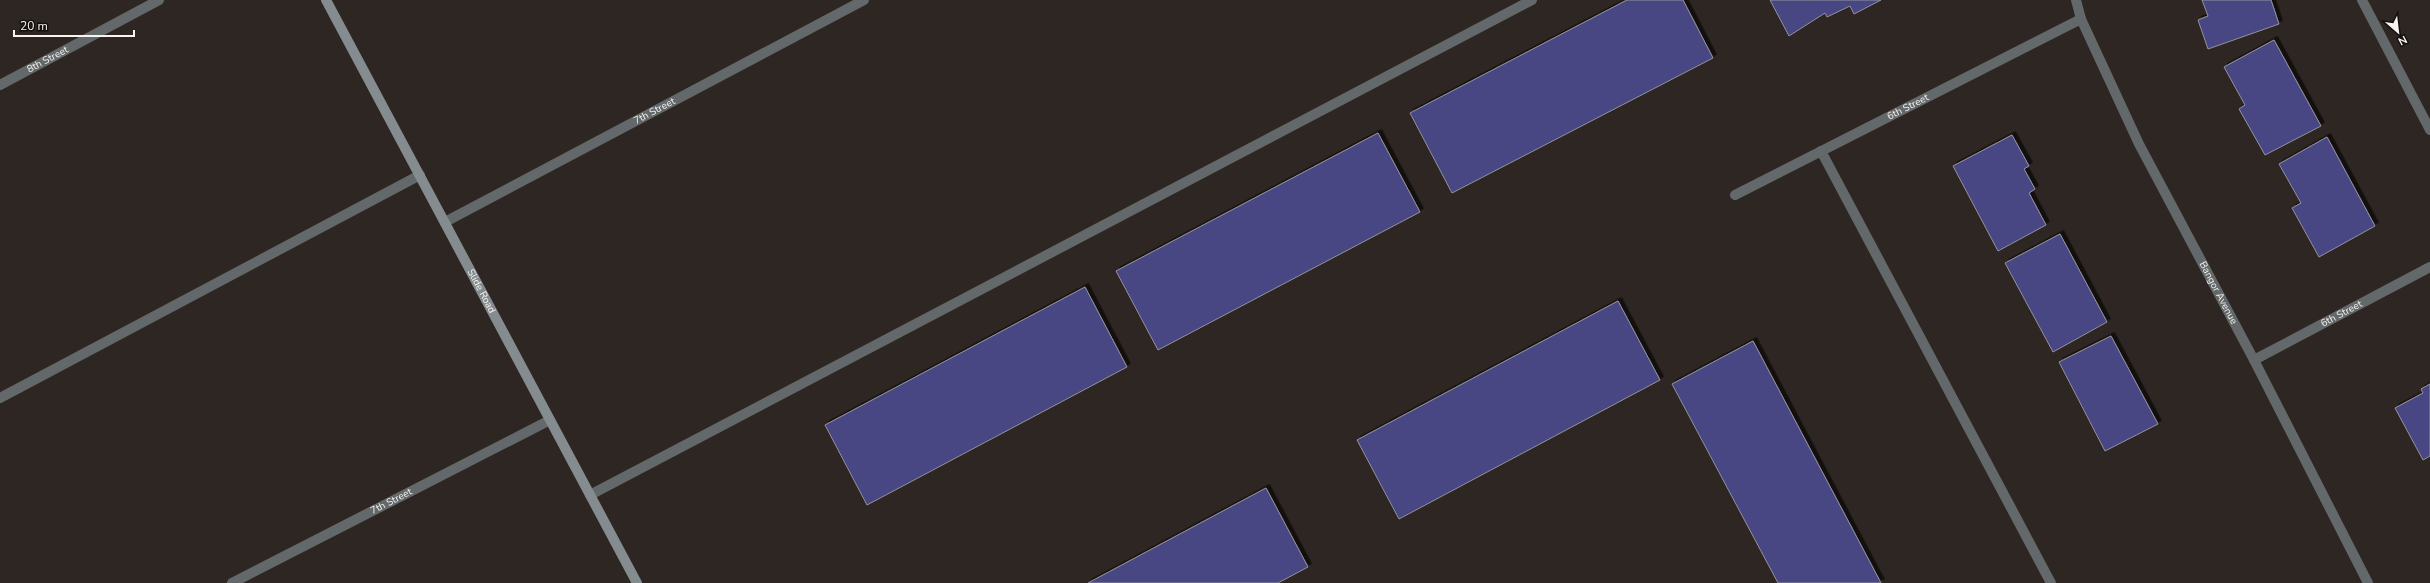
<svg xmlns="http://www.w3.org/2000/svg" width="2430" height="583" font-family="'Nunito Sans',sans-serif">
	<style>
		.building { fill: #484683; stroke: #92939d; filter: url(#shadow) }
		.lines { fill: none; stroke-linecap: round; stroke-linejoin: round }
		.service { stroke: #63686a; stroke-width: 10 }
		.minor { stroke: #63686a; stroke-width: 10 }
		.secondary { stroke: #858c8f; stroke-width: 10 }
		.labels { text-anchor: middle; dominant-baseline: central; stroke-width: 3.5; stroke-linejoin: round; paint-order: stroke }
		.street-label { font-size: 10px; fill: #f9f3f1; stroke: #14100e }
	</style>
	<defs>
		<filter id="shadow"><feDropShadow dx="3.5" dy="-3.5" stdDeviation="0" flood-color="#0009"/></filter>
	</defs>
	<rect width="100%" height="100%" fill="#2e2622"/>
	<g class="building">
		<path d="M1627,0h56l30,58 -261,135 -42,-80z"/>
		<path d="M1770,0h111l-27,14 -4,-8 -23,11 -2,-4 -36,23z"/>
		<path d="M2202,0h69l8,24 -71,25 -10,-29 10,-4z"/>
		<path d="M2274,40l47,86 -56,29 -26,-46 6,-4 -21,-38z"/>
		<path d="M1378,133l42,79 -262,138 -42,-79z"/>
		<path d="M2012,135l17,31 -5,3 11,20 -6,4 17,32 -48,26 -45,-85z"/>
		<path d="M2327,137l48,89 -56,31 -27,-49 9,-5 -22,-39z"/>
		<path d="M2060,234l47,88 -54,30 -48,-89z"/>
		<path d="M1085,287l42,80 -260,138 -42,-80z"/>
		<path d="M1618,301l42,79 -261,139 -42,-79z"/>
		<path d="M2111,336l47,88 -53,27 -46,-89z"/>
		<path d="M1753,341l128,242h-103l-106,-199z"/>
		<path d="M2430,384v72l-7,4 -28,-52 28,-15 -2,-4z"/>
		<path d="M1266,488l42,79 -30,16h-190z"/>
	</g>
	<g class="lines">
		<g class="service">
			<path d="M2362,0l68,130"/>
			<path d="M1821,151l230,432"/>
			<path d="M0,398l420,-223"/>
			<path d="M590,495l942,-495"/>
		</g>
		<g class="minor">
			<path id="s1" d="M2076,0l5,19 58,125 115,216 114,223"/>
			<path id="s2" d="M0,85l159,-85"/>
			<path id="s3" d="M1735,195l346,-176"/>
			<path id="s4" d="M445,222l419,-222"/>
			<path id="s5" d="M2254,360l176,-93"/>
			<path id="s6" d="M232,583l318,-163"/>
		</g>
		<path class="secondary" id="s7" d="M326,0l311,583"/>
	</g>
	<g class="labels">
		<g class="street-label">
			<text stroke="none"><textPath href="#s2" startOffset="54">8th Street</textPath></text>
			<text stroke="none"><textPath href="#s3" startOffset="194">6th Street</textPath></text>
			<text stroke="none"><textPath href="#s4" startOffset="237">7th Street</textPath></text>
			<text stroke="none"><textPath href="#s7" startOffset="330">Slide Road</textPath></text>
			<text stroke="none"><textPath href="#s1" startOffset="326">Bangor Avenue</textPath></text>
			<text stroke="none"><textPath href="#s5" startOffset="99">6th Street</textPath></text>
			<text stroke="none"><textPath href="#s6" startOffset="179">7th Street</textPath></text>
		</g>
	</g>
	<g transform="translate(2398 32) rotate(152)" stroke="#14100e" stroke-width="3" paint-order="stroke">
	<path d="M0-3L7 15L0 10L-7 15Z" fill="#f9f3f1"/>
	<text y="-6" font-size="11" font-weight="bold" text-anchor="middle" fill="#f9f3f1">N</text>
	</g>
	<path d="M14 30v6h120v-6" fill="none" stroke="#f9f3f1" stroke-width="2"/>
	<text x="20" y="30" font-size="12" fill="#f9f3f1" stroke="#14100e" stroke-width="3" paint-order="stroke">20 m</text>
</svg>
